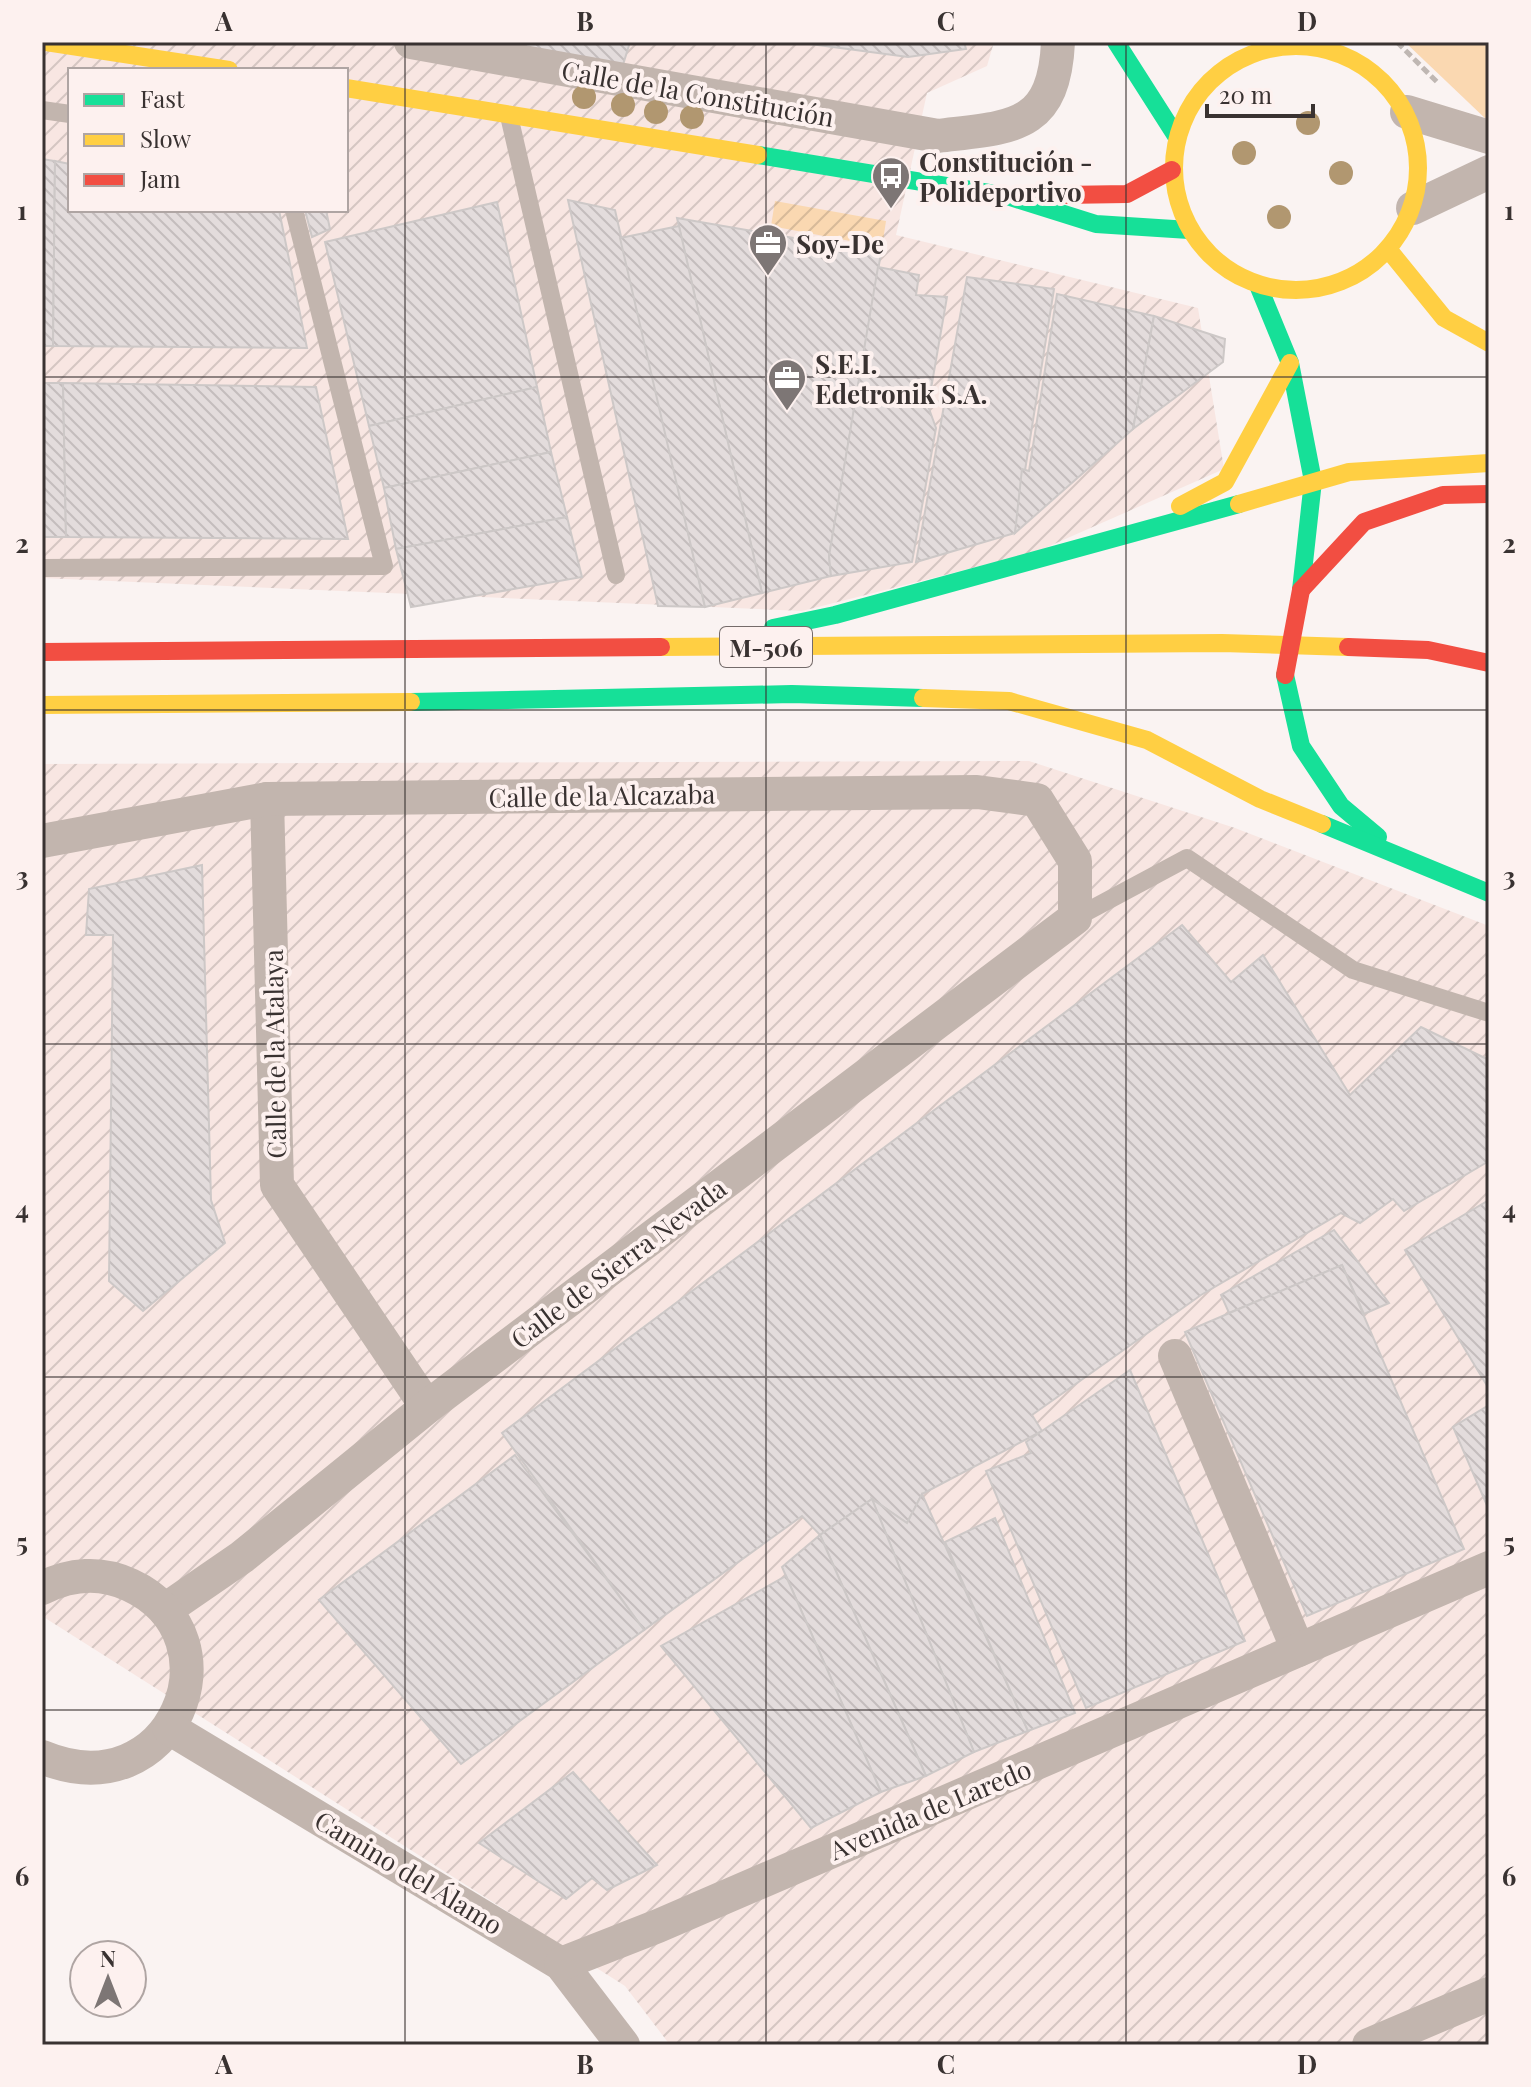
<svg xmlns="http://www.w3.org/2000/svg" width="1531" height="2087" font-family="'Playfair Display',serif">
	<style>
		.industrial { fill: url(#industrial-furrows); fill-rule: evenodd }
		.grass { fill: #fad8b1 }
		.garden { fill: url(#garden-furrows) }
		.building { fill: url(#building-back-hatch); stroke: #cdc8c7; stroke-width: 2 }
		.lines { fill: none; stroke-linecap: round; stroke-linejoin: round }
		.path { stroke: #bfb7b3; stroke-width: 5; stroke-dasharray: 8 4; stroke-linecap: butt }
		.lane { stroke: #c2b5ae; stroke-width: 18 }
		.street { stroke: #c2b5ae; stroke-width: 34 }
		.fast { stroke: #16e098; stroke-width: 18 }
		.slow { stroke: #ffcf43; stroke-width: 18 }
		.jam { stroke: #f24e42; stroke-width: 18 }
		.jam-bridge { stroke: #f24e42; stroke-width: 18 }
		.tree { fill: #b19770 }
		.grid { fill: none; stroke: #393231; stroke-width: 2; stroke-opacity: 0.55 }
		.labels { text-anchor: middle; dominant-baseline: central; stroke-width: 8; stroke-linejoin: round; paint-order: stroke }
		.shield { fill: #fdf1ef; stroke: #746b6a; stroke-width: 2 }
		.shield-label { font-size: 24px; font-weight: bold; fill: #393231 }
		.street-label { font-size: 26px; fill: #393231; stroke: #fdf1ef }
		.poi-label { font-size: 26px; font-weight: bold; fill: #393231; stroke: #fdf1ef; text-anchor: start }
		.neatline { fill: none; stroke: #393231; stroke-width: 3 }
		.grid-label { font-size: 26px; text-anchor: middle; font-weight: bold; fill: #393231 }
	</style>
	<defs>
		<pattern id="industrial-furrows" width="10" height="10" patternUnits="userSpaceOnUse" patternTransform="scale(2)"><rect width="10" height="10" fill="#f8e6e2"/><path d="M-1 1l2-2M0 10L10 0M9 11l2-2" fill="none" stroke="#d5c6c2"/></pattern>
		<pattern id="garden-furrows" width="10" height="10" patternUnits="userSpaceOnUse" patternTransform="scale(2)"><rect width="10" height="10" fill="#fad8b1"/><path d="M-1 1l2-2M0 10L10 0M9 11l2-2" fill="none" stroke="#d7ba99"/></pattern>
		<pattern id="building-back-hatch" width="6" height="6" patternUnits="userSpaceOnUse" patternTransform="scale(2)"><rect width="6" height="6" fill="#e3dcdc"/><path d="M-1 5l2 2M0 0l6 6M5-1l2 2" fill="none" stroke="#c4bdbd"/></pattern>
	</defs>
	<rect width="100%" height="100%" fill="#faf3f2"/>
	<g class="industrial">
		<path d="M42,42h952l-7,24 -60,27 -31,142 302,73 26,161 -188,83 -234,59 -760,-33zM70,70h276v140h-276z"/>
		<path d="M1029,761l206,67 254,98v1119h-819l-45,-59 -583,-370v-852z"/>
	</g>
	<path class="grass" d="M1405,42h84v80z"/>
	<path class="garden" d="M775,201l111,20 -4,26 -111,-21z"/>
	<g class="building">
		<path d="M502,42h128l-8,26z"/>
		<path d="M795,42h169l2,7 -58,8z"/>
		<path d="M42,159l13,2 -2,185h-11z"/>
		<path d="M55,161l15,3v46h209l28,138 -254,-2z"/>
		<path d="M568,200l47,10 90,397 -47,-1z"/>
		<path d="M497,202l40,185 -168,39 -44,-184z"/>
		<path d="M305,210h21l4,19 -18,8z"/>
		<path d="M677,218l204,35 -52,303 2,20 -69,17z"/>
		<path d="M679,226l83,367 -57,14 -85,-369z"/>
		<path d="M878,267l41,8 -3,20 31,2 -19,109 8,22 -24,134 -81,14 -2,-20z"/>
		<path d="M967,277l87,12 -39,244 -99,29z"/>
		<path d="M1057,294l97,22 -21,113 -118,104 7,-64 7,2z"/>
		<path d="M1154,316l71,23 -2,23 -90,67z"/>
		<path d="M42,383h21l3,154h-24z"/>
		<path d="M63,383l253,4 32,152 -282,-2z"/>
		<path d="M537,387l14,65 -167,36 -15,-62z"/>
		<path d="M551,452l16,65 -171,32 -12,-61z"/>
		<path d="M567,517l15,60 -171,30 -15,-58z"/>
		<path d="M202,865l9,335 14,43 -82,68 -34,-30 4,-346h-27l3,-46z"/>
		<path d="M1182,925l49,57 32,-27 87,140 71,-68 68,33v101l-85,50 -11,-12 -33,24 -19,-10 -140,82 -169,120 10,16 -120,63 -15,29 -35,-24 -52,36 -18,-19 -158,114 -142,-197z"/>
		<path d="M1489,1200v189l-84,-139z"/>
		<path d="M1334,1230l55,73 -25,11 -22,-49 -113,48 -8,-18z"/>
		<path d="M1342,1265l122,284 -157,67 -122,-284z"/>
		<path d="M1130,1370l115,271 -159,67 -100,-237 45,-18 -5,-11z"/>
		<path d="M1489,1405v105l-36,-83z"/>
		<path d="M515,1455l129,175 -183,134 -142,-164z"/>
		<path d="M922,1494l106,237 -54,21 -102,-253 35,24z"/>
		<path d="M872,1499l102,253 -48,24 -106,-241z"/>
		<path d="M995,1518l80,195 -47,18 -83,-189z"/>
		<path d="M820,1535l106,241 -45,16 -99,-225z"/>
		<path d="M786,1576l95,216 -70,36 -150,-182z"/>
		<path d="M573,1772l84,93 -50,25 -15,-12 -26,21 -87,-56z"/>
	</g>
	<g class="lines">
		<path class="path" d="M1397,42l41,41"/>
		<g class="lane">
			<path d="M42,110l28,4"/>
			<path d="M509,116l107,459"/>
			<path d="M42,568l342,-2 -90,-356"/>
			<path d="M1075,918l112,-60 166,112 136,43"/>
		</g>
		<g class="street">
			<path d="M411,42l527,94c73,-9 116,-6 120,-94"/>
			<path d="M1407,112l82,25"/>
			<path d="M1413,208l76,-36"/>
			<path d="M267,799l10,386 150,222"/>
			<path d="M42,841l225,-42 710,-7 60,8 38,61v57l-648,489 -185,150 -77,53"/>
			<path d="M1175,1356l123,294"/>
			<path d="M42,1588c28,-14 59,-17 88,-3 113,52 43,227 -88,172"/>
			<path d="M169,1728l392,236 62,81"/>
			<path d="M561,1964l97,-38 831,-358"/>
			<path d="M1369,2045l120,-51"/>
		</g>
		<g class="fast">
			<path d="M1116,42l60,94"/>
			<path d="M758,155l249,41 89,28 93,6"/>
			<path d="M1258,285l32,78 23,118 -12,109"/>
			<path d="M773,628l62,-13 404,-111"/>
			<path d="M1285,675l16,71 40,60 37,31"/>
			<path d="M411,702l381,-8 131,4"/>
			<path d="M1322,824l167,69"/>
		</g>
		<g class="slow">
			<path d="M46,42l183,28"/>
			<circle cx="1296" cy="168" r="122"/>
			<path d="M346,88l412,67"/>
			<path d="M1388,249l56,69 45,25"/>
			<path d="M1239,504l110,-32 140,-9"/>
			<path d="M1180,506l45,-24 65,-119"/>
			<path d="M661,647l561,-4 126,4"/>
			<path d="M923,698l86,3 138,39 113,59 62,25"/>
			<path d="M42,705l369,-3"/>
		</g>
		<g class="jam">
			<path d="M1062,195l65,-1 45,-24"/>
			<path d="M1301,590l63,-68 79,-27 46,-1"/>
			<path d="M1348,647l80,3 61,13"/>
			<path d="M42,652l619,-5"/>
		</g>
		<path class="jam-bridge" d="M1285,675l16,-85"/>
	</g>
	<g class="tree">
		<circle cx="584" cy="97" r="12"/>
		<circle cx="623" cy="105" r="12"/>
		<circle cx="656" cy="112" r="12"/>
		<circle cx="692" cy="117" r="12"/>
		<circle cx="1308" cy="123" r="12"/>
		<circle cx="1244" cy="153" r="12"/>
		<circle cx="1341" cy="173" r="12"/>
		<circle cx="1279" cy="217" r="12"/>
	</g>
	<path class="grid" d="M405,42v2003M766,42v2003M1126,42v2003M42,377h1447M42,710h1447M42,1044h1447M42,1377h1447M42,1710h1447"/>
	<defs>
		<symbol id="bus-pin" viewBox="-11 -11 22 30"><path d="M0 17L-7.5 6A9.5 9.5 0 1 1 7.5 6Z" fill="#7d7675" stroke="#fdf1ef"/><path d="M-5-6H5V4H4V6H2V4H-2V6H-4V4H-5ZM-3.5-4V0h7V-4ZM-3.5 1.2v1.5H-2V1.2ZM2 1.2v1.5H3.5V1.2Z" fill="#fff"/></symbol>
		<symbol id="office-pin" viewBox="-11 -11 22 30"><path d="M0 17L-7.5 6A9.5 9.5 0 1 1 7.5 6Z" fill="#7d7675" stroke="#fdf1ef"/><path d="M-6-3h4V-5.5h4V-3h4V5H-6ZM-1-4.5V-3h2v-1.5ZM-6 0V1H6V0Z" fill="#fff"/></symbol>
	</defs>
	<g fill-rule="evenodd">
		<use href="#bus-pin" x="869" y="154" width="44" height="60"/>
		<use href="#office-pin" x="746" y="221" width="44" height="60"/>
		<use href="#office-pin" x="765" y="356" width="44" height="60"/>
	</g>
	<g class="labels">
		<rect class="shield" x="720" y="627" width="92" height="40" rx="6"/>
		<g class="shield-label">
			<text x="766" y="647">M-506</text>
		</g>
		<g class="street-label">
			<text transform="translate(698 93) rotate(10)">Calle de la Constitución</text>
			<text transform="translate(602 795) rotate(-1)">Calle de la Alcazaba</text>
			<text transform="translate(274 1054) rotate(-91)">Calle de la Atalaya</text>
			<text transform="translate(618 1263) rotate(-37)">Calle de Sierra Nevada</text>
			<text transform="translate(930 1809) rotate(-23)">Avenida de Laredo</text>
			<text transform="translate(409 1872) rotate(31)">Camino del Álamo</text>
		</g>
		<g class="poi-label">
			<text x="919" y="161">Constitución -<tspan x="919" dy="30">Polideportivo</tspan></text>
			<text x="796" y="243">Soy-De</text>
			<text x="815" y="363">S.E.I.<tspan x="815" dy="30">Edetronik S.A.</tspan></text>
		</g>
	</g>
	<rect width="1531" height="2087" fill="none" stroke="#fdf1ef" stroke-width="88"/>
	<rect x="68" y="68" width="280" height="144" fill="#fdf1ef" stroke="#afa5a3" stroke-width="2"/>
	<rect x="84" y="94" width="40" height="12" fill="#16e098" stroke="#afa5a3" stroke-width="2"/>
	<text x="140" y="108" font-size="24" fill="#393231">Fast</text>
	<rect x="84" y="134" width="40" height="12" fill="#ffcf43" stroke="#afa5a3" stroke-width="2"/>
	<text x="140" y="148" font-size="24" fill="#393231">Slow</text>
	<rect x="84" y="174" width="40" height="12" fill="#f24e42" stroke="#afa5a3" stroke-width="2"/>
	<text x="140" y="188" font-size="24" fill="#393231">Jam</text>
	<g transform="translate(108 1979)"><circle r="38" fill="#fdf1ef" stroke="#afa5a3" stroke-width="2"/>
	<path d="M0-6L14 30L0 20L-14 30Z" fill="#7d7675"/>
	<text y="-12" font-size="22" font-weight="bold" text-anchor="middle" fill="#393231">N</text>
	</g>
	<path d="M1207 104v12h106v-12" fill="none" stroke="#393231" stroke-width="4"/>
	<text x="1219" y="104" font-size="24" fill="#393231" stroke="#fdf1ef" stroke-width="6" paint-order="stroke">20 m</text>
	<rect x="44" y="44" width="1443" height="1999" class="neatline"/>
	<g class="grid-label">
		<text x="224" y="31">A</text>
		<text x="585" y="31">B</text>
		<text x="946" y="31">C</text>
		<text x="1307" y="31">D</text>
		<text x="22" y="220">1</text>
		<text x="1509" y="220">1</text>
		<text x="22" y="553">2</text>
		<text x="1509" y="553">2</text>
		<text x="22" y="886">3</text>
		<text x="1509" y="886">3</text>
		<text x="22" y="1219">4</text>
		<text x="1509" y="1219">4</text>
		<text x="22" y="1552">5</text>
		<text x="1509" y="1552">5</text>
		<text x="22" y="1886">6</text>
		<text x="1509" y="1886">6</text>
		<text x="224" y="2074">A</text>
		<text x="585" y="2074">B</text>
		<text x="946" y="2074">C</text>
		<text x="1307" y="2074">D</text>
	</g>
</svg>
